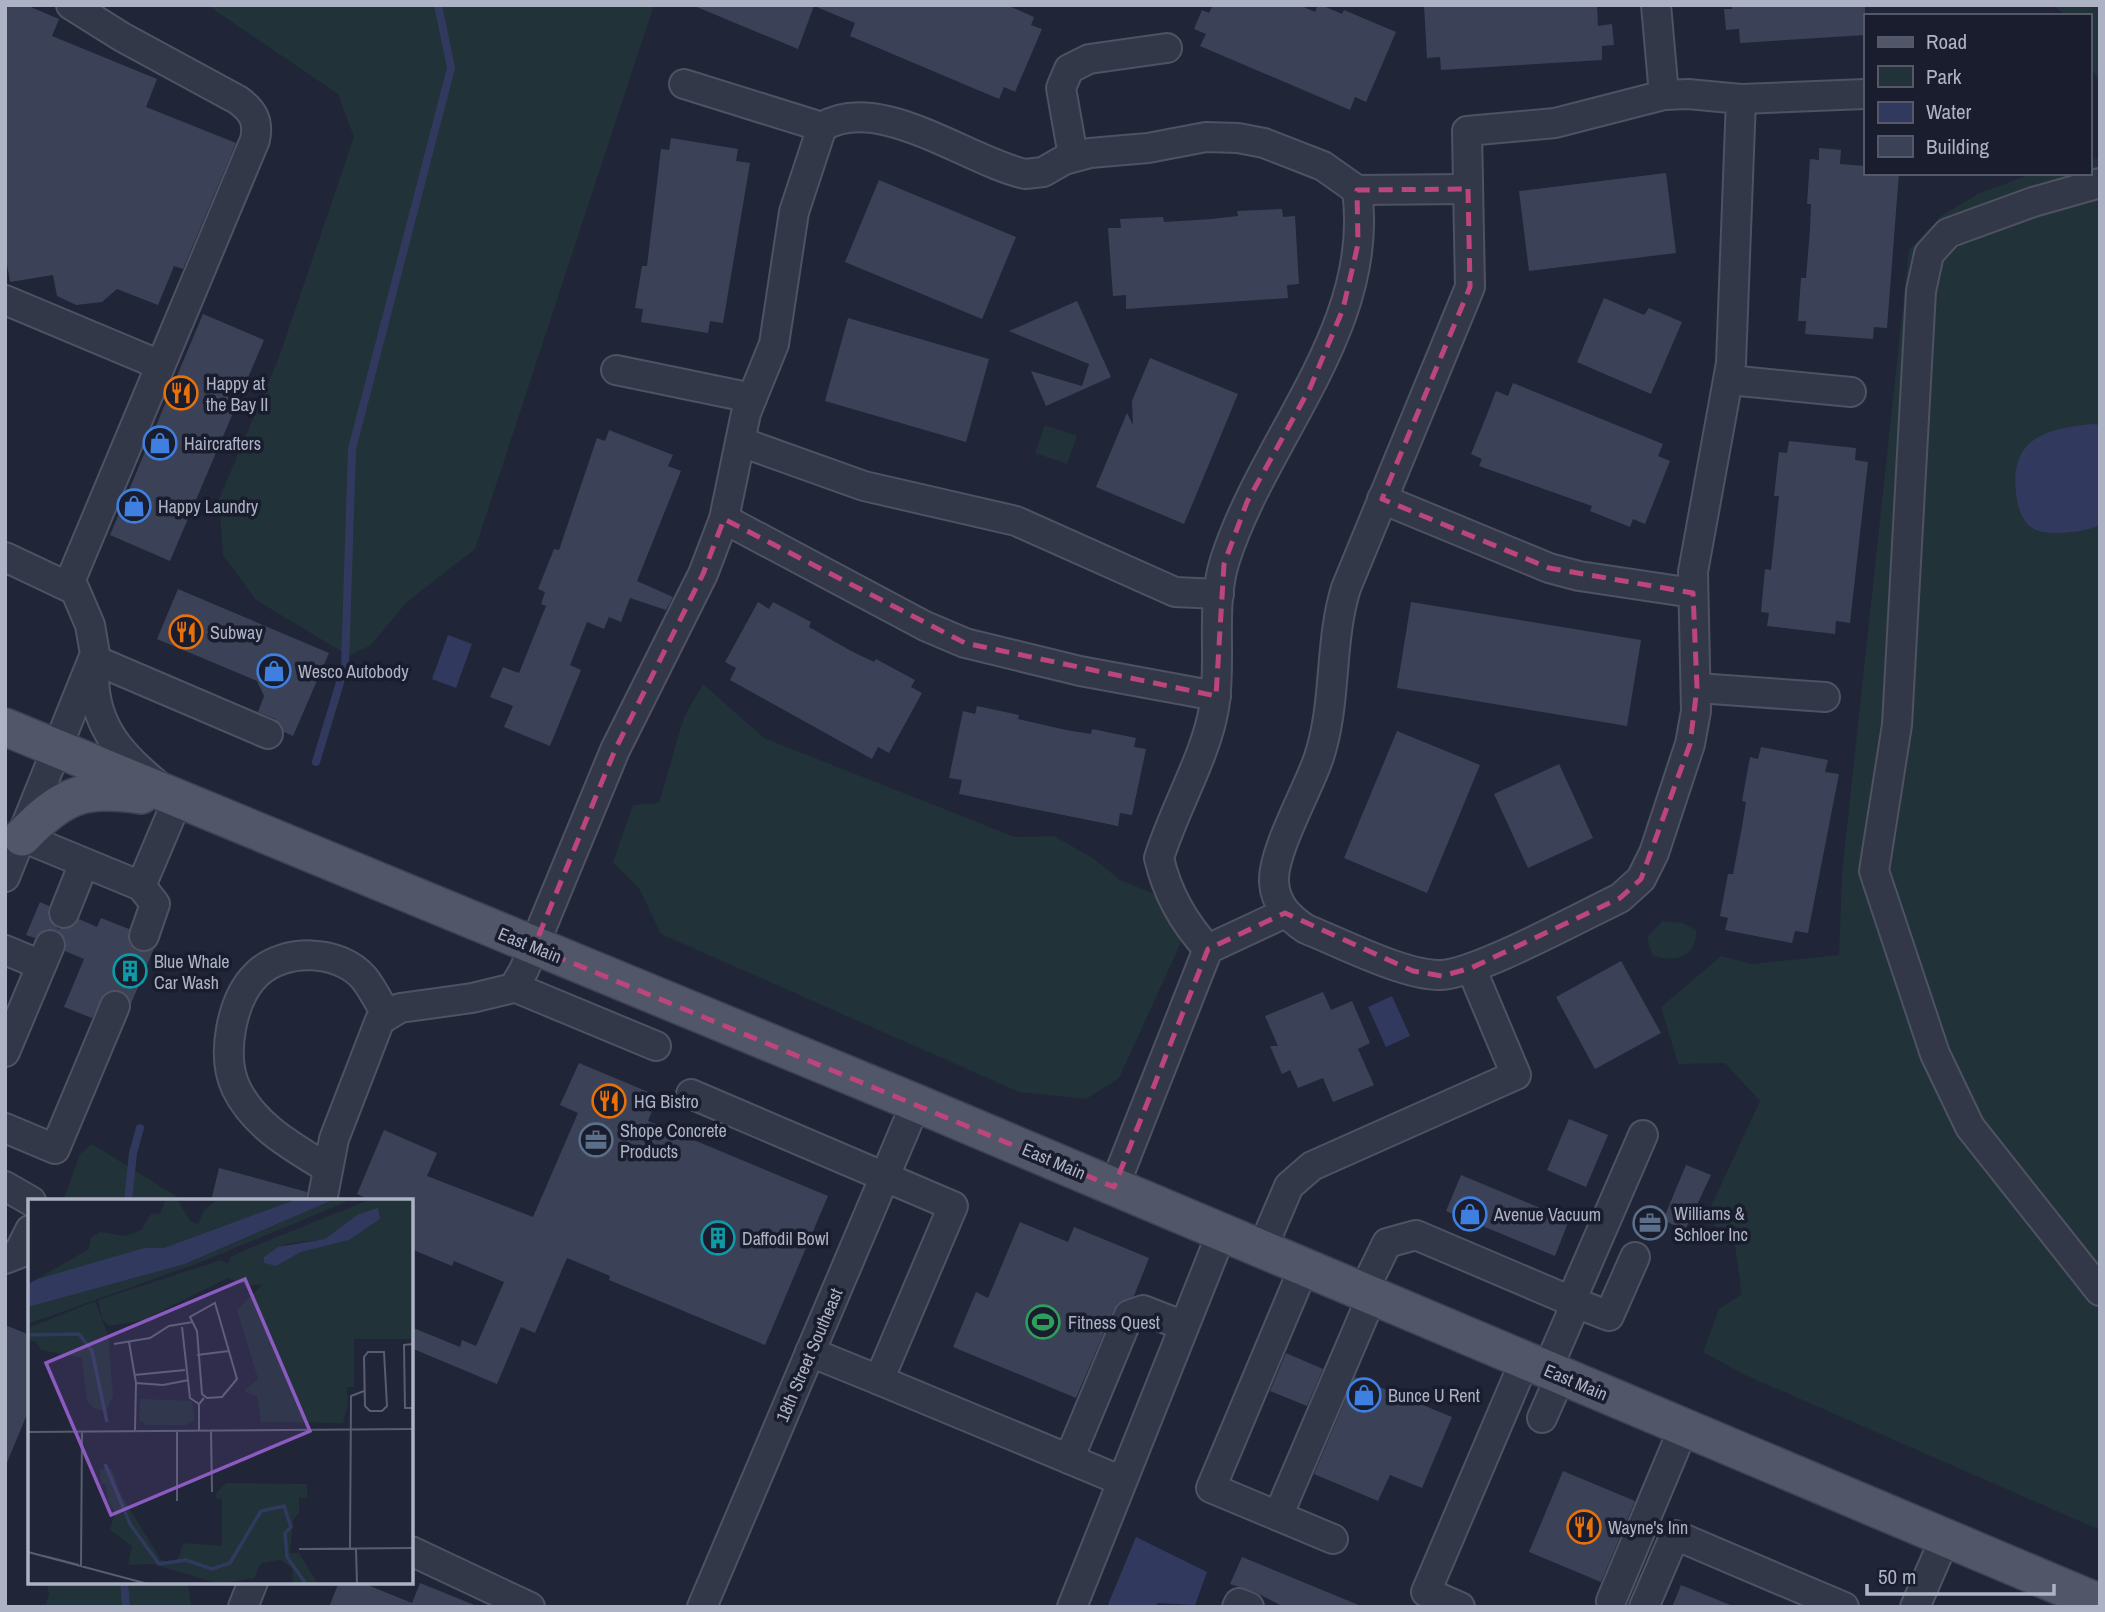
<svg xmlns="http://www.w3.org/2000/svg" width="2105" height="1612" font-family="'Archivo Narrow',sans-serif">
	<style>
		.green { fill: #213239 }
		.water { fill: #313a5e }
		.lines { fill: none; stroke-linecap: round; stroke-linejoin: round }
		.stream { stroke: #313a5e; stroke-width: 8 }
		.building { fill: #3b4258 }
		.minor-tunnel { stroke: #3c4154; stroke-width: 28; stroke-dasharray: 28 14; stroke-linecap: butt }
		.minor-casing { stroke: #4e5263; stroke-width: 32 }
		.major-casing { stroke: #3d4152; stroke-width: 40 }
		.minor { stroke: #333849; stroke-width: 28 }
		.major { stroke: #515669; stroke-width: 37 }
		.marked { fill: none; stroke: #bc467b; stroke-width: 5; stroke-dasharray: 14 9; stroke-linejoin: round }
		.labels { text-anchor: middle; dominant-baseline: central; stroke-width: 7; stroke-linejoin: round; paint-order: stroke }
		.poi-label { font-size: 18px; fill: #adb2c5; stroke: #191d2d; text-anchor: start }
		.street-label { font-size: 18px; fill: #adb2c5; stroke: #191d2d }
		.inset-river { fill: none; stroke: #313a5e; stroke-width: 3.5 }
		.inset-road { fill: none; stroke: #585d70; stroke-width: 2 }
		.view { fill: #8c5bc1; fill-opacity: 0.15; stroke: #8c5bc1; stroke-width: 3.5 }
		.inset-edge { fill: none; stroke: #adb2c5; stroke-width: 3.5 }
	</style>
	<rect width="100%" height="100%" fill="#202538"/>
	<g class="green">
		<path d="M207,5h447l-179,544 -68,53 -36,43 -22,11 -93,-56 -33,-45 -4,-56 59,-139 76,-223 -16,-43z"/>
		<path d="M2053,5h47v76l-11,-15v-50h-23z"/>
		<path d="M2100,158v1372l-357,-156 -40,-22 16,-43 23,-15 -7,-49 -29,-28 54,-116 -35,-38 -47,1 -17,-57 60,-51 31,8 87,-9 3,-82 67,-623 32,-34 37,-22 56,-21h55v-13z"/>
		<path d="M1045,425l32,11 -10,28 -32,-11z"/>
		<path d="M703,684l61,54 251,99 39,-1 40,23 26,21 42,17 22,39 -65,142 -33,21 -67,-7 -358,-158 -22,-46 -26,-26 20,-57 26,-2 25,-86z"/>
		<path d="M1663,921l19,2 14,7c2,27 -23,34 -44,25l-5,-18z"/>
		<path d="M92,1144l92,57h-121l17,-47z"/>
		<path d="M47,1582h141l3,25h-146l4,-12z"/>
	</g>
	<g class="water">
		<path d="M2093,424l7,1v100c-14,7 -49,11 -64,5 -12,-5 -17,-19 -19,-30 -10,-60 24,-71 76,-76z"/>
		<path d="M448,635l24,9 -16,44 -24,-9z"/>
		<path d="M1392,996l18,40 -24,11 -18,-40z"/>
		<path d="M1136,1537l71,35 -12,33 -37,-2 -4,4h-47z"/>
	</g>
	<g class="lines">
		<g class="stream">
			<path d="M316,762l29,-96 7,-217 99,-381 -13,-63"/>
			<path d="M128,1201l5,-48 7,-25"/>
			<path d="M124,1582l2,25"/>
		</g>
	</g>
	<g class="building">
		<path d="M5,5h21l33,14 -7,17 105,43 -11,28 90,36 -53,126 -9,-3 -16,39 -41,-16 -15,13 -26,3 -19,-9 -4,-21 -43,7 -5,-29z"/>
		<path d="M692,5h315l27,12 -3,8 11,4 -27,63 -11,-5 -5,12 -149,-63 5,-13 -41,-17 -16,43z"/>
		<path d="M1213,5h86l16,7 3,-7h3l21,9 2,-4 52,22 -30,70 -11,-5 -5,13 -150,-64 6,-12 -12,-5 8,-19 7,3z"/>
		<path d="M1424,5h173l1,21 14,-2 2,21 -12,1v14l-161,10 -1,-13 -13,1z"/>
		<path d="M1732,5h133v30l-125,8 -1,-14 -13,1 -2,-21h8z"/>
		<path d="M671,138l67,11 -2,12 14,2 -27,160 -13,-2 -2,12 -67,-11 2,-13 -8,-1 7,-42h5l14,-117 8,1z"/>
		<path d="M1819,148l22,2 -1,14 25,2v7h34l-12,155 -13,-1 -1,12 -68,-5 1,-13h-8l3,-43h5l4,-48 1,-26h-4l3,-45 9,1z"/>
		<path d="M1666,173l10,80 -147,18 -10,-80z"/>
		<path d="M879,180l137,57 -34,82 -137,-57z"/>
		<path d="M1282,209l1,8 12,-1 4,68 -12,1 1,13 -162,11v-14l-13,1 -5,-68h13l-1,-9 43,-2 1,5 48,-3 26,-3 -1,-5z"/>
		<path d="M1604,298l40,17 5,-7 33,14 -31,72 -74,-32z"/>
		<path d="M1077,301l34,76 -65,29 -15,-35 51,15 7,-22 -80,-33z"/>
		<path d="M203,314l61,26 -94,221 -60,-26z"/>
		<path d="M848,318l141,41 -23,83 -141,-41z"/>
		<path d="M1150,358l88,36 -54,130 -88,-37 31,-74 6,12 -1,-24z"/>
		<path d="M1513,383l150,61 -5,12 12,5 -25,63 -12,-5 -3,8 -40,-16 2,-5 -113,-40 3,-7 -11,-5 15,-37 10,-26 12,5z"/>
		<path d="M609,430l64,25 -5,11 13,5 -44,110 36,16 -7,13 -36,-12 -9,24 -12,-5 -5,12 -17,-7 -17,43 11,5 -31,76 -46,-19 9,-21 -23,-9 13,-30 16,6 27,-67 -5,-2 4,-12 -7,-3 16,-40 5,1 38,-112 8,3z"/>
		<path d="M1789,441l67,7 -1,12 13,2 -18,161 -14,-2 -1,13 -68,-8 2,-13 -8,-1 4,-43 6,1 8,-74h-5l5,-44 8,1z"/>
		<path d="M178,589l151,64 -36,83 -9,-4 -9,-13 -17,-7 6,-16 -7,-15 -100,-42z"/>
		<path d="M758,602l11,7 4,-7 38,20 -2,5 42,24 23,11 2,-3 39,21 -4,7 11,6 -33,60 -11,-6 -6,12 -142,-79 6,-12 -11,-6z"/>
		<path d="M1411,602l230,38 -14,86 -230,-38z"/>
		<path d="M977,706l42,9 -1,4 48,11 25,4 1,-5 44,9 -2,9 12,2 -14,66 -12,-2 -2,13 -159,-32 3,-14 -13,-2 14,-67 12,3z"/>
		<path d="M1397,731l83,34 -53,128 -83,-35z"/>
		<path d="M1761,747l67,13 -3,12 14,2 -31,159 -13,-2 -3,12 -67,-13 3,-12 -8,-2 8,-42h5l9,-47 4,-25 -4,-1 8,-44 8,2z"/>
		<path d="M1559,764l34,74 -65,30 -34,-74z"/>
		<path d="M40,902l9,4 -1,10 10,13 16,-3 5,-7 18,8 4,-9 28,11 -1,9 4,9 7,5h10l-20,46 -8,-8 -15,2 -14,26 -28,-11 20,-48 -19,-8 1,-9 -9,-12 -10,-1 -12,9 -9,-3z"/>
		<path d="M1621,961l40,72 -66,36 -39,-72z"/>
		<path d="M1323,992l8,18 21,-9 18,42 -12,6 16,36 -41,17 -10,-24 -25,10 -8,-18 -8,4 -12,-28h8l-13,-30z"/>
		<path d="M579,1063l79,33 -10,25 180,75 -63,149 -156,-65 1,-4 -43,-18 -32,75 -14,-6 -24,57 -86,-36v-21l49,20 2,-7 14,6 28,-64 -50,-21 -2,5 -41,-17v-48h-39l-15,-7 27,-64 53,23 -10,23 106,41 45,-104 -18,-8z"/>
		<path d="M1569,1119l39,16 -22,52 -39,-17z"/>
		<path d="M1686,1165l25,10 -26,55 -22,-10z"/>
		<path d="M219,1168l88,24 -1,9h-95z"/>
		<path d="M1461,1175l108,45 -14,36 -109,-45z"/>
		<path d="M1020,1222l48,20 6,-15 75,31 -15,38 -16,7 -4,6 -38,89 -123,-51 23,-55 12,6z"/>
		<path d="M5,1325l25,10v72l-24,58z"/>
		<path d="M1286,1353l37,16 -16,37 -37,-15z"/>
		<path d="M1355,1377l97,40 -30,71 -32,-13 -12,26 -64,-27z"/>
		<path d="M1563,1471l72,30 -34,81 -72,-30z"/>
		<path d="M1242,1557l119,49v1h-77l-29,-15 -25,-8z"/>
		<path d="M339,1582h21l52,21 8,-20 57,23 -148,1z"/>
		<path d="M1681,1585l52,21 -1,1h-60z"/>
	</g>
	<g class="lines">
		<path class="minor-tunnel" d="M115,1006l29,-70"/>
		<defs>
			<g id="minor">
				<path d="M1656,5l8,90"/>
				<path d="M684,84l138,43c57,-35 145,34 203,47l18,-2 21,-12 26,-7 58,-5 58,-11 32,1 26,5 59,23 34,24 111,-1"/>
				<path d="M1688,94l53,5 -10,264 -38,209 3,139 -6,33 -36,109 -13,26 -21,19c-36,17 -149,79 -182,77 -37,-1 -97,-32 -132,-46 -17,-11 -31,-25 -32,-47 -2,-30 35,-94 45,-125 18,-55 10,-114 27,-169l124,-301 -3,-156 88,-8 109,-28z"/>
				<path d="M1741,99l124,-5"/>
				<path d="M1073,156l-12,-68 8,-19 20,-10 78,-11"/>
				<path d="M2100,183l-67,19 -85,31 -19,21 -8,37 -24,434 -23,146 61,183 35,73 130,164"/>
				<path d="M5,300l155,65"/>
				<path d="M616,370l136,28"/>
				<path d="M1729,380l122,12"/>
				<path d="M741,442l123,44 152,35 159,71 44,2"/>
				<path d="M1382,499l167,69 30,8 114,17"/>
				<path d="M724,519l201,107 40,17 115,28 136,25"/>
				<path d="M5,557l70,33 15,35 5,29 -90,223"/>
				<path d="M69,584l186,-444c4,-19 -2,-29 -17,-40l-116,-63 -51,-32"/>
				<path d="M1697,688l128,9"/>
				<path d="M22,837l119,49 36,-85c-49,-40 -90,-71 -82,-141l173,74"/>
				<path d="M141,886l14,18 -11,32"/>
				<path d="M64,913l20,-50"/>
				<path d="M1208,949c-24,-26 -41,-56 -49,-91 15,-49 47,-102 55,-150 8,-48 -4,-101 11,-148 40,-124 151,-233 132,-370"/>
				<path d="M5,950l36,15"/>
				<path d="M514,987l142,59"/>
				<path d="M5,1052l45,-107"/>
				<path d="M691,1094l262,112 -74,174 -69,-28"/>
				<path d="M5,1128l50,21 60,-143"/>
				<path d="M327,1168c-34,-21 -73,-42 -91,-80 -15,-32 -5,-89 21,-114 27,-26 82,-25 107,4 8,10 15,24 22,36"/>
				<path d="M5,1186l26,15"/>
				<path d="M1114,1187l94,-238 77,-36"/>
				<path d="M322,1201l12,-62 46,-119 20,-12 72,-10 37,-9 5,-2 10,-17 91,-220 88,-176 21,-55 22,-106 28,-69 20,-132 28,-85"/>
				<path d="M1262,1249l27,-63 23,-20 204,-91 -45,-107"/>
				<path d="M5,1259l13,-5 12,-24"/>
				<path d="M1304,1267l-93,221 122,51"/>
				<path d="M1363,1292l24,-49 29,-8 155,66 72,-166"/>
				<path d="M1571,1301l38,15 26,-59"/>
				<path d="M1547,1370l29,-67"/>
				<path d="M879,1380l243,101"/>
				<path d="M1542,1418l19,-43"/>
				<path d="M1069,1459l60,-144 14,-5 41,16"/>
				<path d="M1278,1516l94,-220"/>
				<path d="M411,1551l119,56"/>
				<path d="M1611,1601l73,-174"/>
				<path d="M243,1607l10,-25"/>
				<path d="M702,1607l214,-504"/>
				<path d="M1072,1607l150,-375"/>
				<path d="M1237,1607l2,-4 10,4"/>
				<path d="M1460,1607l-34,-15 99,-232"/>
				<path d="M1644,1607l31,-72 169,72"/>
				<path d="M1915,1607l30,-69"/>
			</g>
			<g id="major">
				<path d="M5,727l911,376 1184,500"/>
				<path d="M22,837c40,-42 62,-51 119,-42"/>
			</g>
		</defs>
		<use href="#minor" class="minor-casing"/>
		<use href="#major" class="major-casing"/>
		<use href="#minor" class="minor"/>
		<use href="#major" class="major"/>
	</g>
	<path class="marked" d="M1468,189l2,98 -88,212 167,69 144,25 4,95 -7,56 -49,135 -21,19 -149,70 -29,8 -29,-5 -128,-58 -77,36 -94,238 -580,-240 81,-197 88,-176 21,-55 241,124 251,53 8,-132 23,-62 63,-114 33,-79 15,-65 -1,-54z"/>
	<defs>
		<symbol id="restaurant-ring" viewBox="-11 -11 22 22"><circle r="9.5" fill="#191d2d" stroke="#e8710a" stroke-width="1.5"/><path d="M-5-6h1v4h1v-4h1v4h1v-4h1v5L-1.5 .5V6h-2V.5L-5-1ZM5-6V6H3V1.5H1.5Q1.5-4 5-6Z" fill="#e8710a"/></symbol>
		<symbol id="shop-ring" viewBox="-11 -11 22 22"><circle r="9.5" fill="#191d2d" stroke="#3f7fe0" stroke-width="1.5"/><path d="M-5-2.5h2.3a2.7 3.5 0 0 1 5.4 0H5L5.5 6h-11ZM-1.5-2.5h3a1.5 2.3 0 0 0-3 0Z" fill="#3f7fe0"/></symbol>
		<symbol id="building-ring" viewBox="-11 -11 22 22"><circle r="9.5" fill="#191d2d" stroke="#0f9aa8" stroke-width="1.5"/><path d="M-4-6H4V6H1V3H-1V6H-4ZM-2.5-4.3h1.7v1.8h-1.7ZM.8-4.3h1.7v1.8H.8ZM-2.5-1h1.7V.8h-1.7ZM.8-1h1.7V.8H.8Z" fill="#0f9aa8"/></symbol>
		<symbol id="office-ring" viewBox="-11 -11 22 22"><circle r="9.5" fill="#191d2d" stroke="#5c6f8a" stroke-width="1.5"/><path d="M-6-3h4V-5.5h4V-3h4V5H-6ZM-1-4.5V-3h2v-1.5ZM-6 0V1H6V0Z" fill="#5c6f8a"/></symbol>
		<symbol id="stadium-ring" viewBox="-11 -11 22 22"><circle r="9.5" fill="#191d2d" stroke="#2e9e5b" stroke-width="1.5"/><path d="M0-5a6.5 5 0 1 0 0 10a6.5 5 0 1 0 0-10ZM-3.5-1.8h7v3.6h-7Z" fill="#2e9e5b"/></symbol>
	</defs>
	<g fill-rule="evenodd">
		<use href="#restaurant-ring" x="162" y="374" width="38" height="38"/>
		<use href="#shop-ring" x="141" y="424" width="38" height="38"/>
		<use href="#shop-ring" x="115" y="487" width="38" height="38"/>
		<use href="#restaurant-ring" x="167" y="613" width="38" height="38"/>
		<use href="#shop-ring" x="255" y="652" width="38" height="38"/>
		<use href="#building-ring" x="111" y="952" width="38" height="38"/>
		<use href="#restaurant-ring" x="590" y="1082" width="38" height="38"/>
		<use href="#office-ring" x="577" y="1121" width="38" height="38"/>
		<use href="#shop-ring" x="1451" y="1195" width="38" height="38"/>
		<use href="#office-ring" x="1631" y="1204" width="38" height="38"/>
		<use href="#building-ring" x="699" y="1219" width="38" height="38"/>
		<use href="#stadium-ring" x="1024" y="1303" width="38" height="38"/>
		<use href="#shop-ring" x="1345" y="1376" width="38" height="38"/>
		<use href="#restaurant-ring" x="1565" y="1508" width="38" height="38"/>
	</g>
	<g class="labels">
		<g class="poi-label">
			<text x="206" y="383">Happy at<tspan x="206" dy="21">the Bay II</tspan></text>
			<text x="184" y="443">Haircrafters</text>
			<text x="158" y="506">Happy Laundry</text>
			<text x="210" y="632">Subway</text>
			<text x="298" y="671">Wesco Autobody</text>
			<text x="154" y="961">Blue Whale<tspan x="154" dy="21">Car Wash</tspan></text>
			<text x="634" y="1101">HG Bistro</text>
			<text x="620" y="1130">Shope Concrete<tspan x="620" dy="21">Products</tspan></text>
			<text x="1674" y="1213">Williams &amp;<tspan x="1674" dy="21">Schloer Inc</tspan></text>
			<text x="1494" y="1214">Avenue Vacuum</text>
			<text x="742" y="1238">Daffodil Bowl</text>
			<text x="1068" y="1322">Fitness Quest</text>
			<text x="1388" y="1395">Bunce U Rent</text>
			<text x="1608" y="1527">Wayne's Inn</text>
		</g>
		<g class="street-label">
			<text transform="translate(530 945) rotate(22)">East Main</text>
			<text transform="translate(1054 1161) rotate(23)">East Main</text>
			<text transform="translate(809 1355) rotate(-67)">18th Street Southeast</text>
			<text transform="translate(1576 1382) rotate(23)">East Main</text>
		</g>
	</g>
	<g transform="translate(28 1199)">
		<rect width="385" height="385" fill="#202538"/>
		<path d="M138,0h11l13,22 8,3 6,-14 14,-11h79l-133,49h-20l-116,36 61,-35 2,-12 9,-5 25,4 16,-6 10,-16 9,-1zM307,0h18l-149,62 -176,63v-17l157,-43zM343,0h42v140h-59v48h-7l1,17 -5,19 -82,-1 -4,-26 -13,-5 14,-12 -21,-69 26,-26 -16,2 -19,-8 -85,42 -34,6 -7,-7 -4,-19 123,-40 7,4 3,-7 14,-7zM329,16l11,10 -19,15 -48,12 -25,14 9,-22 40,-5zM67,102l13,34 5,61 -7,15 -11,-2 -8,-8 -5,-43 -41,-8 -6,-9 -7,1v-14zM112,200l52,2 3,19 -9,5h-40l-7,-5zM72,270h12l8,24 41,67 10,2 8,-5 4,-14 39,3v-47l-6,-1v-5l10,-10 81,1v14h-8v15l-6,7 -3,33h9l19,31h-25l-1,-16 -12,-8 -19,3 -7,15 -35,6 -66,-20 -25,1 4,-19 -22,-16 5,-18 -7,-11 -2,-17h-5z" fill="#213239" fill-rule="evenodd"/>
		<path d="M269,0h38l-150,65 -157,43v-23l10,-5 106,-31h20zM350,9l2,11 -31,21 -48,12 -25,14 -12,-3v-6l14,-10 47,-8 32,-24z" fill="#313a5e"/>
		<path class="inset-river" d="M0,136l51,-1 13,17 15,71M77,265l25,60 29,40 27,-4 26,9 18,-6 31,-52 23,-5 7,21 -6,6 2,24 19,27"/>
		<path class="inset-road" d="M187,104l22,76 -15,18 -15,1 -5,-4 -5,-63 -7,-14zM154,128l8,71 9,6M101,143l7,41 -1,47M86,145l36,-6 19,-12 24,-4M385,145l-9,1 1,63h8M356,153l3,54 -5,5h-12l-5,-5 -1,-49 4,-5zM169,156l32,-4M106,176l51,-5M108,184l27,2 26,-5M171,231v-26l5,-6M149,232v70M183,232l1,61M0,233l385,-3M271,350l114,-1M322,350l1,-153 13,-5M328,350l1,35M0,353l120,32M16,357l35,9M53,368l1,-136"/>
		<path class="view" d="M217,80l65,152 -199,84 -65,-152z"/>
		<rect width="385" height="385" class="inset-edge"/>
	</g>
	<rect width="2105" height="1612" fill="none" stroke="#adb2c5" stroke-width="14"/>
	<rect x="1864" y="14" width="228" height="161" fill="#191d2d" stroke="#54596a" stroke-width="2"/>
	<rect x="1878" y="37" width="35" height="10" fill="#515669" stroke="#54596a" stroke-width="2"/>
	<text x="1926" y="49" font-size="21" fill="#adb2c5">Road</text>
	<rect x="1878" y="66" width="35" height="21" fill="#213239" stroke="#54596a" stroke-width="2"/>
	<text x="1926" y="84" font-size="21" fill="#adb2c5">Park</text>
	<rect x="1878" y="102" width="35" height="21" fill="#313a5e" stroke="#54596a" stroke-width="2"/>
	<text x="1926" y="119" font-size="21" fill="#adb2c5">Water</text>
	<rect x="1878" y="136" width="35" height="21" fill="#3b4258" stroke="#54596a" stroke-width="2"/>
	<text x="1926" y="154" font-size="21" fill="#adb2c5">Building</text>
	<path d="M1867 1584v10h187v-10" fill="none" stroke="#adb2c5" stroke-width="3.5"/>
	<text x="1878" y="1584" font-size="21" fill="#adb2c5" stroke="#191d2d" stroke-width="5" paint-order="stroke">50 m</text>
</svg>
